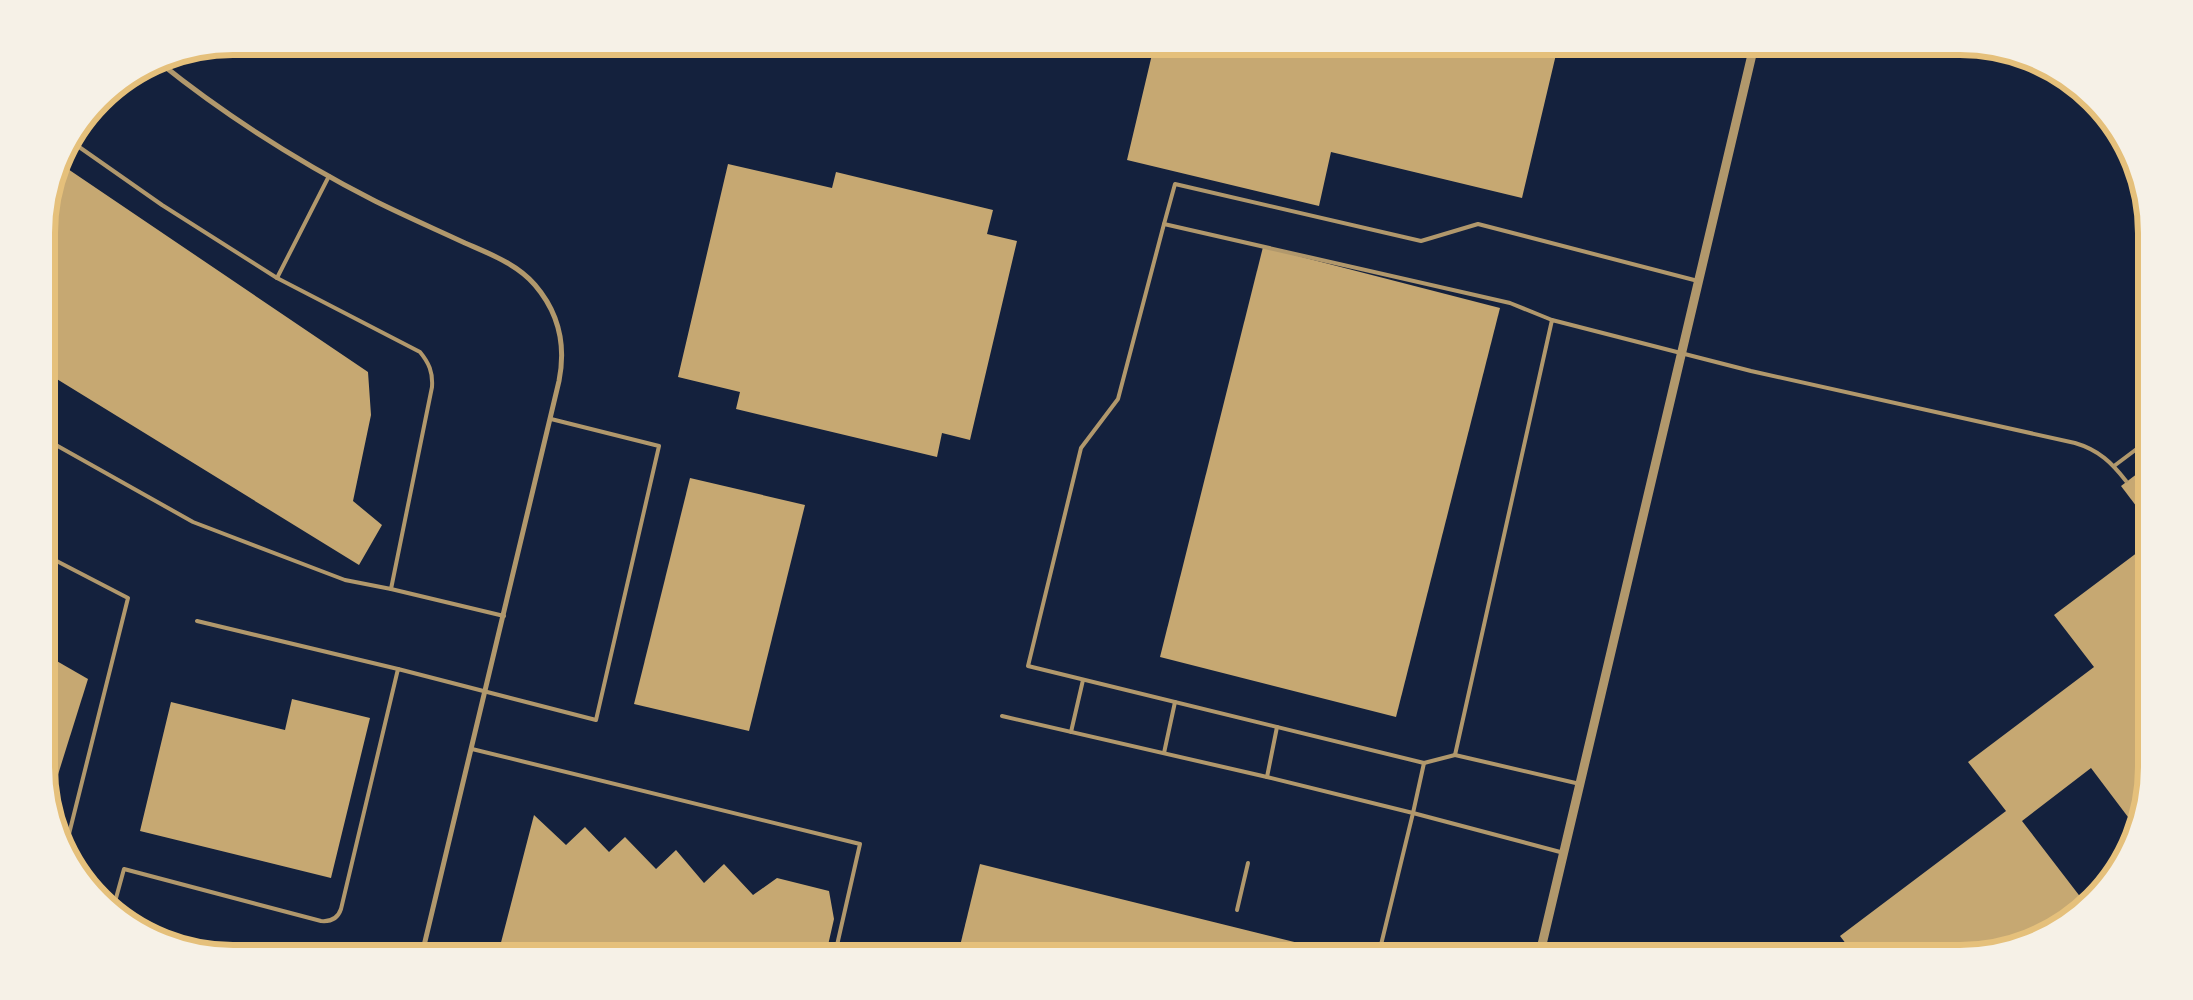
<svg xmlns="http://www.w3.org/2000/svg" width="2193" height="1000" font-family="Barlow,sans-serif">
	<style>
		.building { fill: #c6a872 }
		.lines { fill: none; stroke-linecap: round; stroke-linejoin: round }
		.service { stroke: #b1986c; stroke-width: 4 }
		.minor { stroke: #b1986c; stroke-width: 5 }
		.tertiary { stroke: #b1986c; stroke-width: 9 }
		.rim { fill: none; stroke: #e5c07b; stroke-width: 6 }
	</style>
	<rect width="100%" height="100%" fill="#14213d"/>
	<g class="building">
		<path d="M1154,46h404l-36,152 -191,-46 -12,54 -192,-46z"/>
		<path d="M728,164l104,24 4,-16 157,38 -6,24 30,7 -47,199 -28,-7 -5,24 -201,-48 4,-17 -62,-15z"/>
		<path d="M62,165l306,207 3,43 -18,86 29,24 -23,40 -312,-192v-152z"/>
		<path d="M1263,247l237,61 -104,409 -236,-60z"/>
		<path d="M2146,467v52l-25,-33z"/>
		<path d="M690,478l115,27 -56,226 -115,-27z"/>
		<path d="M2146,546l1,221 -15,72 -4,7 -7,-10 13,-11 -43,-57 -69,53 63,82 -21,19 -44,22 -48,9h-119l-13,-17 166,-125 -38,-49 126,-95 -40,-52z"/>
		<path d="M48,656l40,23 -38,121 -2,-8z"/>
		<path d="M292,699l78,19 -39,160 -191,-47 31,-129 114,28z"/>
		<path d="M534,815l32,30 19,-18 24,25 16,-15 31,32 20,-19 28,33 20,-19 29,31 24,-17 52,13 5,28 -8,35h-328z"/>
		<path d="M980,864l359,89v1h-381z"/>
	</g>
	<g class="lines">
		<g class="service">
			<path d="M72,142l90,63 115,73 143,74c9,11 13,20 12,35l-41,202 113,27"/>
			<path d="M1164,224l11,-40 246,57 57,-17 220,57"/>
			<path d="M277,278l52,-102"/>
			<path d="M47,440l146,82 152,58 46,9"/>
			<path d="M2114,466l32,-24"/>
			<path d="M47,556l81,42 -60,240 3,18"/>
			<path d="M197,621l201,48"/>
			<path d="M1002,716l265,61 146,36 -34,140"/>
			<path d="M1071,732l12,-52"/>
			<path d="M472,749l388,95 -25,110"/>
			<path d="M1164,753l11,-51"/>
			<path d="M1455,755l-31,8 -11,50 151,40"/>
			<path d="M1424,763l-396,-97 53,-218 37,-49 46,-175 346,79 42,17"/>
			<path d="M1267,777l10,-50"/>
			<path d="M1580,784l-125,-29 97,-435 199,51 324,72c24,7 37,20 51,38"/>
			<path d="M113,909l11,-40 197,52c11,1 17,-3 20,-12l57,-240 198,51 63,-274 -108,-27"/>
			<path d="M1237,910l11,-47"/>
		</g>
		<path class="minor" d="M159,62c67,54 140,100 216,139 30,15 60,28 90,42 25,11 52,21 70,42 24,28 31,61 24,96l-137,573"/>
		<path class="tertiary" d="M1540,953l214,-907"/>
	</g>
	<path d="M0 0H2193V1000H0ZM233 55H1960A178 178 0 0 1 2138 233V767A178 178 0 0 1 1960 945H233A178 178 0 0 1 55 767V233A178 178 0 0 1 233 55Z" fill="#f6f1e7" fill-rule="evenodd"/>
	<path class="rim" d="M233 55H1960A178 178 0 0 1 2138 233V767A178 178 0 0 1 1960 945H233A178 178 0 0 1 55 767V233A178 178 0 0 1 233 55Z"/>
</svg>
